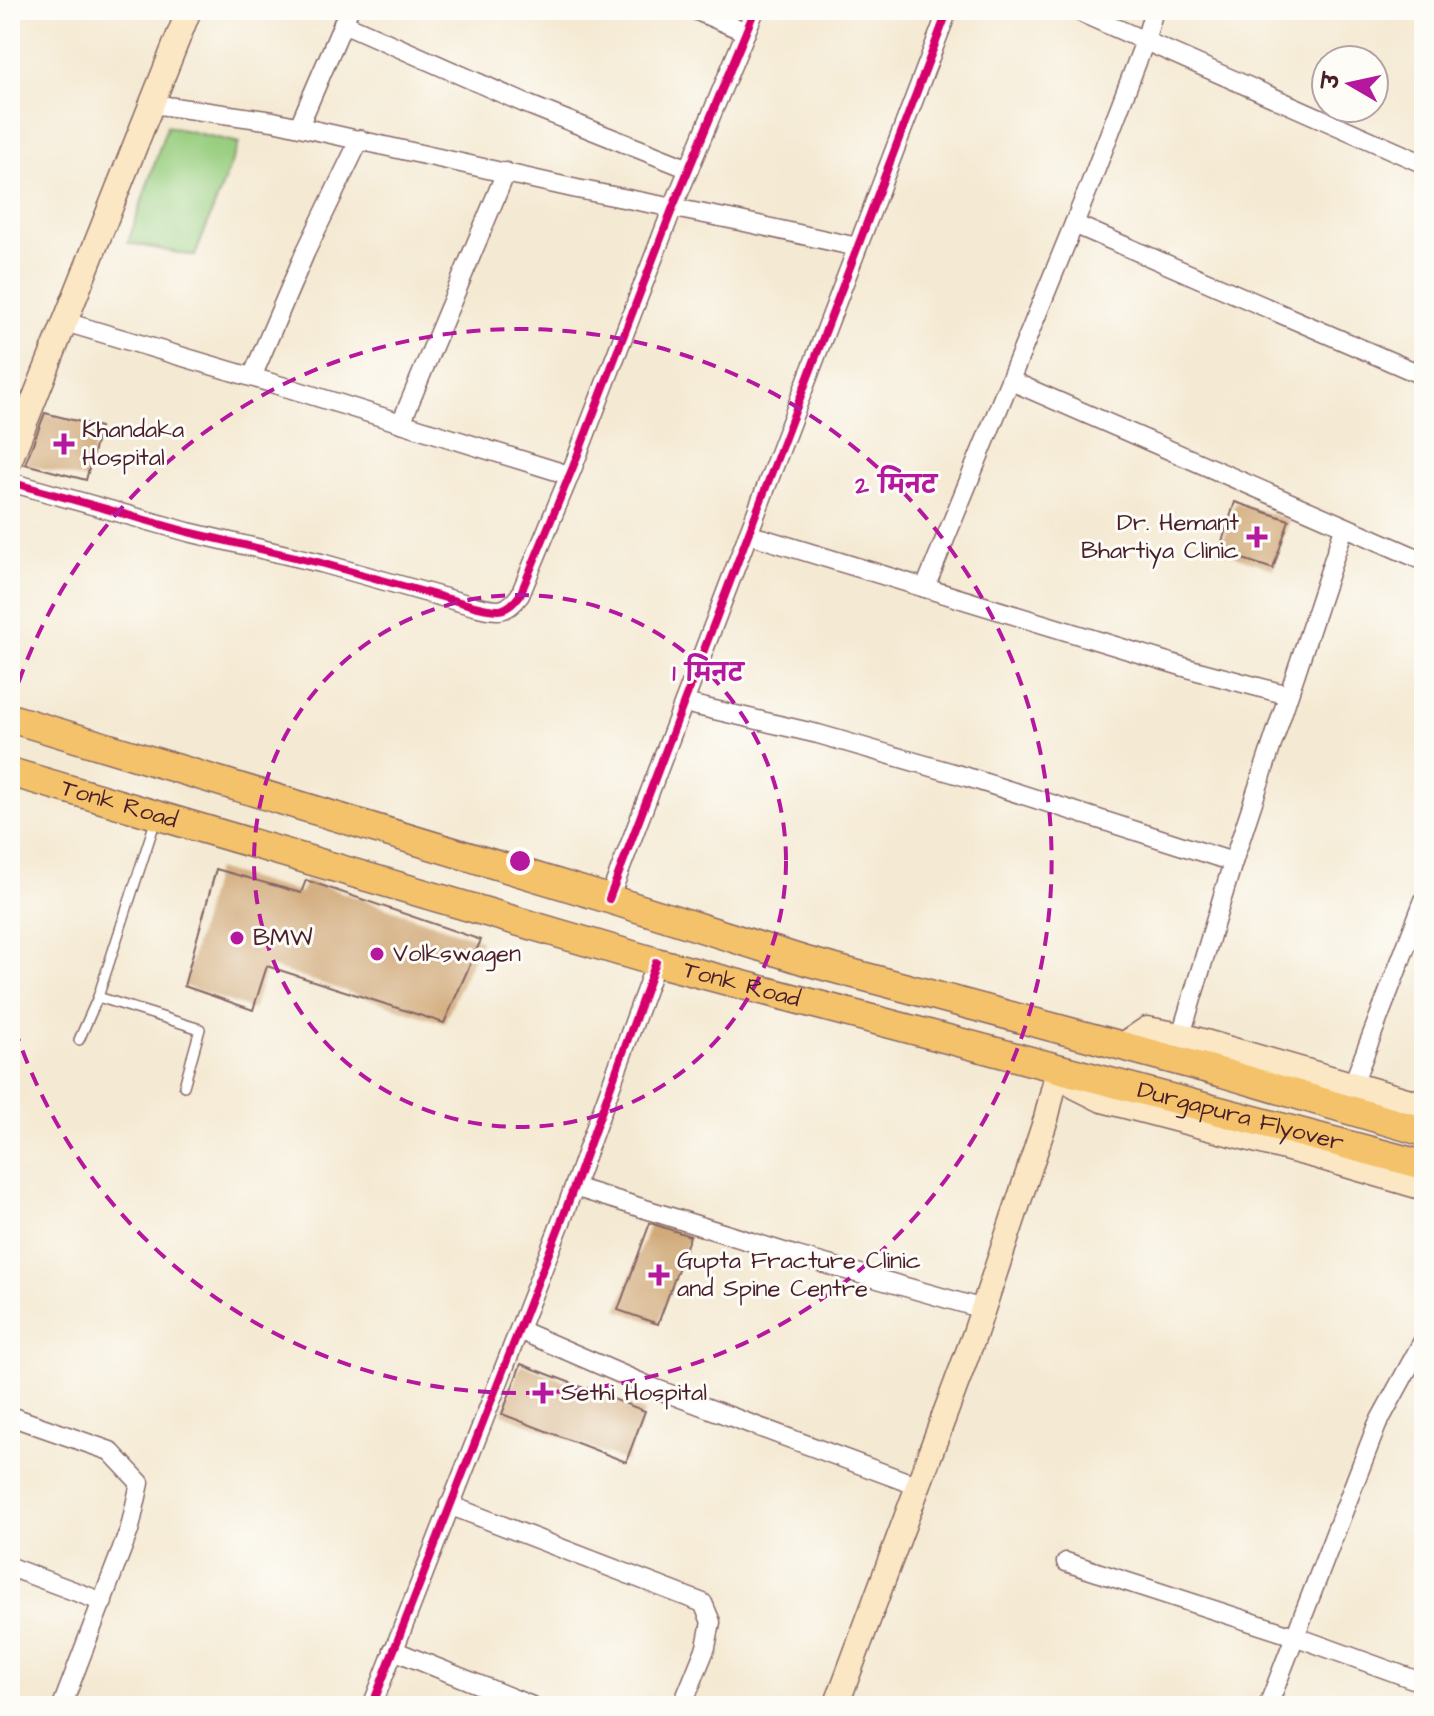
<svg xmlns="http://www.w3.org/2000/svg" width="1434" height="1716" font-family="'Architects Daughter','Playpen Sans Deva',sans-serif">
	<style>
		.green { fill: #98ce7f; stroke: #717655; stroke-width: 2 }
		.building { fill: #d1aa7a }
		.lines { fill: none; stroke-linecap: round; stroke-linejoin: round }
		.lane-casing { stroke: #866665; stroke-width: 12 }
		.street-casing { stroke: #866665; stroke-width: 21 }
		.secondary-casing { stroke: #866665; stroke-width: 27 }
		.primary-casing { stroke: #866665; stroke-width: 31 }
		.lane { stroke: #fff; stroke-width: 9 }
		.street { stroke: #fff; stroke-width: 18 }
		.secondary { stroke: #fbe7c3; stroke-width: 24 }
		.primary { stroke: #f4c26a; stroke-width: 28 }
		.cycleway-casing { stroke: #fdfcf7; stroke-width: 13 }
		.cycleway { stroke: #d6006c; stroke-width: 8 }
		.ring { fill: none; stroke: #b5179e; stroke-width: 4; stroke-dasharray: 14 10 }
		.poi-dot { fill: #b5179e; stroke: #fdfcf7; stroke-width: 3 }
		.labels { text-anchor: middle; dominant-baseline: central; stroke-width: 6; stroke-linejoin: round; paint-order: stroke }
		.poi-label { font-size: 24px; fill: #4a1f2b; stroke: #fdfcf7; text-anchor: start }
		.street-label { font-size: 24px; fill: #4a1f2b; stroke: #fdfcf7 }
		.centre { fill: #b5179e; stroke: #fdfcf7; stroke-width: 4 }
		.ring-label { font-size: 24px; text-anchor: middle; font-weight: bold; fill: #b5179e; stroke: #fdfcf7; stroke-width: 6; stroke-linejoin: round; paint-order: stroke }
	</style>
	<rect width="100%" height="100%" fill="#fdfcf7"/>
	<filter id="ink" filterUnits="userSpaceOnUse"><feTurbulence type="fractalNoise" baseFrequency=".0125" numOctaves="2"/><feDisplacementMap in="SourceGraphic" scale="16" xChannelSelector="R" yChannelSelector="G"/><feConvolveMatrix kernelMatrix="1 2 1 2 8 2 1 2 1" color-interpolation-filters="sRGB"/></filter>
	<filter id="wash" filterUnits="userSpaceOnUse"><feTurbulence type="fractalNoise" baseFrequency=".006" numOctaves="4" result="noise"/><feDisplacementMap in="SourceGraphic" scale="32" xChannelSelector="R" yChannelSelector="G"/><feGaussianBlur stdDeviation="1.8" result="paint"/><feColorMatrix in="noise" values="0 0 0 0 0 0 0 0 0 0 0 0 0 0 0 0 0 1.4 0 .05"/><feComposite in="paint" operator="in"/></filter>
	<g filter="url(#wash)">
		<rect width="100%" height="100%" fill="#f4e9d2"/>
		<path class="green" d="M167,126l72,17 -44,113 -67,-13z"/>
		<g id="blocks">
			<g class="building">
				<path d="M45,413l55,14 -14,53 -61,-16z"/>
				<path d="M1235,502l54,18 -16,49 -54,-18z"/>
				<path d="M216,869l85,24 5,-13 175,60 -37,83 -177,-57 -14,44 -69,-24z"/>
				<path d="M650,1223l40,13 -32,88 -40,-14z"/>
				<path d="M521,1364l124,47 -19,51 -124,-48z"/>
			</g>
		</g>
	</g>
	<g filter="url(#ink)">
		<use href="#blocks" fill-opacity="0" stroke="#866665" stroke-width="2"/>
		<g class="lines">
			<defs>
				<g id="lane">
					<path d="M156,819l-58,178 102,32 -16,57"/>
					<path d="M79,1040l19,-43"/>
				</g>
				<g id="street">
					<path d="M695,10l51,22"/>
					<path d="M1075,10l349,154"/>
					<path d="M343,23l181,80 165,66"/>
					<path d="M152,104l121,17 304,68 163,32 117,26"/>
					<path d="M299,126l50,-116"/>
					<path d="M1074,224l350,152"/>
					<path d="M65,322l230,68 274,85"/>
					<path d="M252,377l53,-124 55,-114"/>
					<path d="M1011,381l413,180"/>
					<path d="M401,423l105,-251"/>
					<path d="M10,482l178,50 133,31 153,43c23,5 31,9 46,-11l53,-128 100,-260 82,-197"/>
					<path d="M748,534l446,136 94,25"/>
					<path d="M925,588l164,-401 56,-146 9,-31"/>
					<path d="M684,703l134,31 149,43 266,85"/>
					<path d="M609,899l339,-889"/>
					<path d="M1181,1035l52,-173 111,-334"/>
					<path d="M1353,1084l71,-184"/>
					<path d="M574,1187l223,69 186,53"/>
					<path d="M519,1330l132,57 267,99"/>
					<path d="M10,1416l100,35 30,32 -10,45 -68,178"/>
					<path d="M449,1505l254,98 8,19 -5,25 -24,59"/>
					<path d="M1066,1562l231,75 127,46"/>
					<path d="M10,1567l93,35"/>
					<path d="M393,1650l139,56"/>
					<path d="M372,1706l191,-489 93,-255"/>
					<path d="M1268,1706l109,-281 47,-86"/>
				</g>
				<g id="secondary">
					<path d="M10,460l179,-450"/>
					<path d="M1122,1046l25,-17 34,6 243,70"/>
					<path d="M1058,1069l18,18 26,13 217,57 105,31"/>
					<path d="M836,1706l138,-370 72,-217 12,-50"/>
				</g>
				<g id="primary">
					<path d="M10,718l599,181 197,62 417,112 201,59"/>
					<path id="s1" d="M10,772l646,190 768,203"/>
				</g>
			</defs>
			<use href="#lane" class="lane-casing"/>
			<use href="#street" class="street-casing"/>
			<use href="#secondary" class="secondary-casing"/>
			<use href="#primary" class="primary-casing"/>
			<use href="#lane" class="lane"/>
			<use href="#street" class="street"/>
			<use href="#secondary" class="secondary"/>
			<use href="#primary" class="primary"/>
			<defs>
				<g id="cycleway">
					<path d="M10,482l178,50 133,31 153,43c23,5 31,9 46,-11l53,-128 100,-260 82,-197"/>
					<path d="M609,899l339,-889"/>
					<path d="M372,1706l191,-489 93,-255"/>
				</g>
			</defs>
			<use href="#cycleway" class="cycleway-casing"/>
			<use href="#cycleway" class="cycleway"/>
		</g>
	</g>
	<g class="ring">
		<circle cx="520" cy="861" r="266"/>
		<path d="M11 705A532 532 0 1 1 11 1017"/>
	</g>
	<g class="poi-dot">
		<path d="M60 432h8v8h8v8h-8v8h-8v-8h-8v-8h8z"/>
		<path d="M1253 525h8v8h8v8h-8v8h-8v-8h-8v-8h8z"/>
		<circle cx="237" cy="938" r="8"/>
		<circle cx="377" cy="954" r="8"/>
		<path d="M655 1263h8v8h8v8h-8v8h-8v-8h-8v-8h8z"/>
		<path d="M539 1381h8v8h8v8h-8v8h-8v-8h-8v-8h8z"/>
	</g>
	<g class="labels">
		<g class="poi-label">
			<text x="82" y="430">Khandaka<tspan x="82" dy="28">Hospital</tspan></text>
			<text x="1239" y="523" text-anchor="end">Dr. Hemant<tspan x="1239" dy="28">Bhartiya Clinic</tspan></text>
			<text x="253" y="938">BMW</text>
			<text x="393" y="954">Volkswagen</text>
			<text x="677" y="1261">Gupta Fracture Clinic<tspan x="677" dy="28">and Spine Centre</tspan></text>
			<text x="561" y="1393">Sethi Hospital</text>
		</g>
		<g class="street-label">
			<text stroke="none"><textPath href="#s1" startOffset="114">Tonk Road</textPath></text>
			<text stroke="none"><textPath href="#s1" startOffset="762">Tonk Road</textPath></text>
			<text stroke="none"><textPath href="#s1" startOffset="1278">Durgapura Flyover</textPath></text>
		</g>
	</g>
	<circle cx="520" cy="861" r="12" class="centre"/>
	<g class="ring-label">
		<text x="896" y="493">2 मिनट</text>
		<text x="708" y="681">1 मिनट</text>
	</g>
	<rect width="1434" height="1716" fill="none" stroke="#fdfcf7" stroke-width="40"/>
	<g transform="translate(1350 84) rotate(279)"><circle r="38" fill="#fdfcf7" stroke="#b5a4a5" stroke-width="2"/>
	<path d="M0-6L14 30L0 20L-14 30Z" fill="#b5179e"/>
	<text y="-12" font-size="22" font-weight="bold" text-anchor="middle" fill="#4a1f2b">उ</text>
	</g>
</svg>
